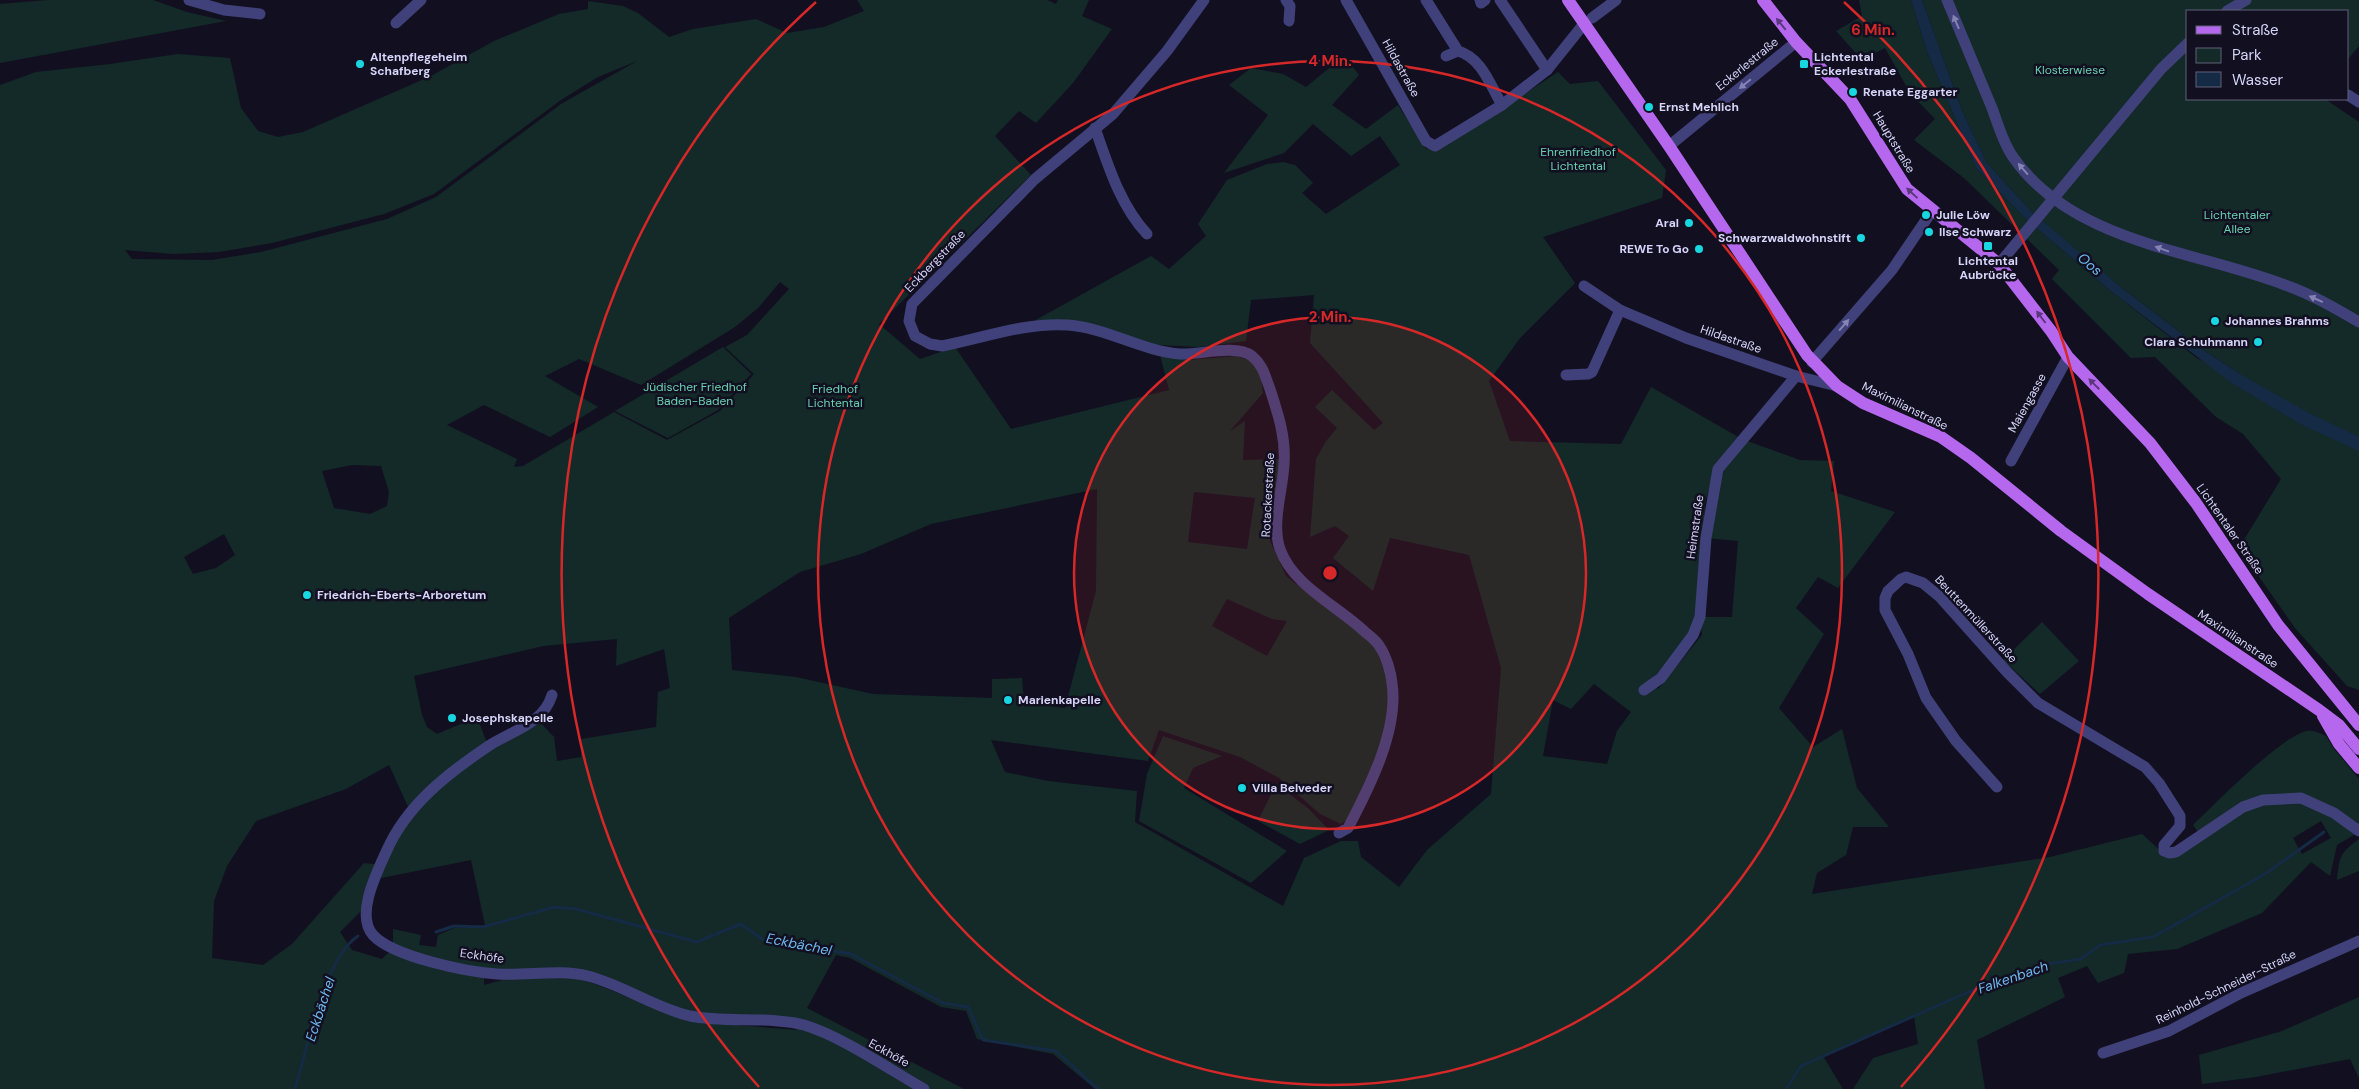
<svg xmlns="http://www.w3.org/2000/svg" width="2359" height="1089" font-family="'DM Sans',sans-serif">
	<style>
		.green { fill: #132a28; fill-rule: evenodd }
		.water { fill: #152a45 }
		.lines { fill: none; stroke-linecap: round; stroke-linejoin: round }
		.stream { stroke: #152a45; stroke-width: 3 }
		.minor { stroke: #40417a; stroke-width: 11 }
		.major { stroke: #b567ee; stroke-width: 12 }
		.oneway { fill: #8483b4 }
		.oneway2 { fill: #5b377d }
		.ring { fill: none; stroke: #d62828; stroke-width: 2.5 }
		.poi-dot { fill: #19d7e1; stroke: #121020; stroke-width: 2 }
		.labels { text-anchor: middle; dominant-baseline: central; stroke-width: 5; stroke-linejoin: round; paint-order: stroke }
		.poi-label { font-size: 12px; font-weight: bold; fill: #d7d4fa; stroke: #121020; text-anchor: start }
		.street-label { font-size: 12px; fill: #d7d4fa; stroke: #121020 }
		.park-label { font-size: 12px; fill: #68d2b2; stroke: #121020 }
		.water-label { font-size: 14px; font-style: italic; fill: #6eb9ef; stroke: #121020 }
		.centre { fill: #d62828; stroke: #121020; stroke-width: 2.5 }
		.ring-label { font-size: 15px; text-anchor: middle; font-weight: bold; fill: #d62828; stroke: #121020; stroke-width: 5; stroke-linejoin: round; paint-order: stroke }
	</style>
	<rect width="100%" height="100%" fill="#121020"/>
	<g class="green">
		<path d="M48,0h105l34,12 39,9 -226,42v-59z"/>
		<path d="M857,0h190l9,4 2,-4h31l-7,16 30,13 -39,54 -37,40 -17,-12 -24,25 36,39 -152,149 41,35 35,-12 56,82 158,-39 -9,-35 29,5 48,-4 15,5 8,9 3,23 -33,38 15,-10 -2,39 37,-1 -10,82 16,35 88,69 15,37v23l-14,68 -24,44 -10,7 -21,-10 -41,-36 -39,-21 -81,-27 -11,31 -157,-21 14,32 43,9 89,10 -2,31 148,84 21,-48 37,-17h17l3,16 38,30 28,-37 64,-56 10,-126 -32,-113 -79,-17 -17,53 -40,-33 16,-22 -14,-10 -25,11 6,-78 10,-18 11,-13 -22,-21 17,-17 42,40 9,-7 -73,-80 4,-48 -63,5 -5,41 -48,6 -59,-3 -41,-14 -73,-4 126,-70 18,13 37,-33 -8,-12 29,-44 40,-16 16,-2 12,3 18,18 -11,10 24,21 74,-49 -20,-29 -29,20 -38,-32 -29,29 -60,20 44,-58 -39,-30 22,-17 32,6 23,13 38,-31 15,19 -27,30 34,24 32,-24 28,44 56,-37 9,4 67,-44 12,12 28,-3 68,89 -4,28 -119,39 32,46 -55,55 -31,43 21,60 111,3 30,-57 89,51 -25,30 -10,35 -6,114 -32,48 -17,15 8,9 44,-54 -2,-18h32l6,-76 -32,-3 18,-69 23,-28 53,19 34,1 -3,30 64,21 -57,76 -20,-11 -22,31 28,26 -45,74 34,39 29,-18 15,59 32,39h-36l-7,28 -29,18 -5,21 238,-37 92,-23 21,19 38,-17 -8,-11c20,-19 91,-92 115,-94 6,-1 13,3 18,5l8,13 25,30v53l-22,13 -7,31 -19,-14 -49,51 -85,36 -49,5 -4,19 -26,10 -11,-17 -29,12 7,19 -88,43 8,49h-132l20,-31 45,-14 -4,-28 -91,40 20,33h-748l-42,-35 -76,-15 -11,-28 -25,-4 -91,-49 -14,-3 -29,53 157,81h-964v-1004l36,-13 74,-8 68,-10 52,4 11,50 17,23 20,6 25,-5 128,-56 63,-35 65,-27 29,-5v-8l35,5 15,7 31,24 24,-8 63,-10 31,14 37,-6 40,-16zM637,61l-76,43 -125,93 -49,22 -126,33 -49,8 -80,-1 -7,-9 48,4 46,-2 53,-9 112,-29 50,-20 127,-94 37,-23zM780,282l9,7 -42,46 -22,12 29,27 -34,37 -53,29 -53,-28 -91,54 -9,1 3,-8 -70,-34 37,-20 66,32 48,-30 -53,-31 34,-17 62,26 94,-58 23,-19zM352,465l29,1 8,26 -2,14 -17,8 -36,-6 -12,-37zM1097,489l-1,102 -31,117 -41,-5 -2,-25 -30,1v19l-119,-4 -77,-17 -64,-7 -3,-52 71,-46 61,-18 70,-30zM1194,492l61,6 -8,51 -59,-7zM224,534l11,21 -19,13 -23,6 -9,-17zM1227,599l45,20 15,2 -20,35 -55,-30zM617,639l-1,27 48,-17 6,39 -12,4 -2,35 -75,12v18l-24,4 -3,-24 -17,-18 -49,27 -11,-29 -40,17 -10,-7 -5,-12 -8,-39 129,-30zM1594,684l37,28 -14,19 -10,33 -64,-8 10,-56 18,9zM389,765l21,46 -29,54 -17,-2 -72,81 -29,21 -51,-7 2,-57 13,-35 29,-45 90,-32zM2321,821l10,17 -29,16 -9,-16zM471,860l14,65 -31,3 -16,7 -2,12 -17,-2 2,-10 -28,-6v19l-11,11 -30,-9 -12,-18 26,-26 10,-27zM484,969h65l141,43 110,11 -4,7 -107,-9 -107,-42 -30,-2 -42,1 -26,7z"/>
		<path d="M1859,0h52l16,52 49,116 51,52 85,72 86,67 42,15 -38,-25 -80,-61 -48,-39 -41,-36 -46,-50 -24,-50 -41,-113h437v46l-11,13v-48h-160v88h137l34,23v568l-12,-4 -52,-58 -56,-80 42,-69 -38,-45 -27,-17 -61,-60 -24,1 -79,-79 7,-9 -95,-92 -50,-38 21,-21 -25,-26 -25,-45 -23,12 -26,-29 26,-15z"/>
		<path d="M723,347l28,27 -33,36 -50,28 -53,-27z"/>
		<path d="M2042,622l37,39 -39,33 -37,-34z"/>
		<path d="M1163,736l59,20 -29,12 -9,20 103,63 -36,32 -112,-62 8,-47z"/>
		<path d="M1276,784l33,25 20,21 -29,14 -42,-23z"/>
		<path d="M2359,839v32l-22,9c2,-23 3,-27 22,-41z"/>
		<path d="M2359,997v81l-9,-19 -94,18 -54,7 -3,-29 83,-24z"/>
	</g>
	<path class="water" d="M1911,0h11l41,113 24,50 46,50 89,75 80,61 38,25 69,39 50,24v14l-55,-25 -71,-42 -121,-92 -85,-72 -51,-52 -49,-116z"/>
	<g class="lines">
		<g class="stream">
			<path d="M436,932l18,-6 29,1 71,-20 22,2 121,33 44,-18 21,15 89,15 92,49 25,4 15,33 73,11 42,38"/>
			<path d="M295,1089c12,-39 30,-132 63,-153"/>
			<path d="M1786,1089l15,-23 165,-73 75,-28 40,-6 19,-14 53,-8 112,-63 59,-42"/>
		</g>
		<g class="minor">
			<path d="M189,0l35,10 36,4"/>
			<path d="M1204,0l-37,51 -54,63 -78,65 -123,125 -3,17 6,15 15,8 12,2c42,-8 83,-24 126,-21 39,3 74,26 112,29 20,1 55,-10 72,2 11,9 13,20 18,33 8,25 16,48 14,75 -1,26 -13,59 -4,85 13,37 58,57 85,83 5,4 12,9 15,15 6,9 11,25 12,36 7,47 -23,105 -44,145l-9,5"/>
			<path d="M1286,0l4,6 -1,15"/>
			<path d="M1346,0l80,141 9,5 67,-41 45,-35 36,-45"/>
			<path d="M1426,0l32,51c24,7 32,34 44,54"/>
			<path d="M1480,0l1,3 4,-3"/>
			<path d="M1500,0l47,70"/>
			<path d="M1947,0c15,36 30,72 45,108 6,16 11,35 21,49 60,86 181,93 272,128 26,9 50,23 74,37"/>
			<path d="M2227,11l19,-11"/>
			<path d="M1592,18l24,-18"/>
			<path d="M396,23l25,-23"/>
			<path d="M1446,56l12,-5"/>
			<path d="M2348,95l11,7"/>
			<path d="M1095,128c13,37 25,77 52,106"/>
			<path d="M1669,146l127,-104"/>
			<path d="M1999,264l162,-195 27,-26"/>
			<path d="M1584,286l36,24 66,28 110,38 41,10"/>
			<path d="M1812,362l80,-92 40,-59"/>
			<path d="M1566,375l22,-1 4,-2 28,-62"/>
			<path d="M2011,461l57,-104"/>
			<path d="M1644,690l17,-12 32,-43 7,-18 6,-79 12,-69 78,-93"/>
			<path d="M552,695c-9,30 -42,36 -65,52 -40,27 -80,58 -100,103 -10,22 -32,65 -14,85 20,22 95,37 124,39 30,2 62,-5 91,2 35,9 67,32 102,40 35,7 81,0 114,9 37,11 85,44 120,64"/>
			<path d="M1997,787l-41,-46 -30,-43 -18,-44 -23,-44v-12l3,-7 13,-12 5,-2 17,6 17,14 67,75 31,31 107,64 14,16 21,33v10l-16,19v6l5,2 7,-1 67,-45 20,-7 38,-2 33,15 25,18"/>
			<path d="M2103,1053l66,-22 72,-38 118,-52"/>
		</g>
		<g class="major">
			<path d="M1568,0l101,146 138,209 30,31 26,17 78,34 30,21 90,73 87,63 171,116 20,15 20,24"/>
			<path d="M1763,0l33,42 54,57 57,90 92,75 52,67 17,26 82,86 46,60 82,122 81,100"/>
			<path d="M2323,716l16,28 20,24"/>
		</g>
	</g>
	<defs><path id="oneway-solid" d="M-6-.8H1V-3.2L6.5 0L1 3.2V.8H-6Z" transform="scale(1.25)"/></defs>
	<g class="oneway">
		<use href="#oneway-solid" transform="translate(1956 22) rotate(-113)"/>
		<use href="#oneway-solid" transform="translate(1745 84) rotate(141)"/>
		<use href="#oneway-solid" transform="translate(2023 169) rotate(-131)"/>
		<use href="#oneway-solid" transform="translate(2162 249) rotate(-160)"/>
		<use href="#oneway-solid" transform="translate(2316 299) rotate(-156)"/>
		<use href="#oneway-solid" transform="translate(1844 325) rotate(-49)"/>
	</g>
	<g class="oneway2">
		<use href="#oneway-solid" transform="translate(1781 24) rotate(-129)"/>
		<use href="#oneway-solid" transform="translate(1912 193) rotate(-137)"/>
		<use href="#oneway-solid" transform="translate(2041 317) rotate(-127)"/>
		<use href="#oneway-solid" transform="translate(2094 384) rotate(-135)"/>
	</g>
	<circle cx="1330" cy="573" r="256" fill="#d62828" fill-opacity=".12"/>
	<g class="ring">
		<circle cx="1330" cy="573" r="256"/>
		<circle cx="1330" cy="573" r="512"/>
		<path d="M759 1087A768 768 0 0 1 816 2M1844 2A768 768 0 0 1 1901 1087"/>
	</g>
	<g class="poi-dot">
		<circle cx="360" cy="64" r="5"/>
		<rect x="1799" y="59" width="10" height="10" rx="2.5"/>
		<circle cx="1853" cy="92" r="5"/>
		<circle cx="1649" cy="107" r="5"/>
		<circle cx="1926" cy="215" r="5"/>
		<circle cx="1689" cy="223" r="5"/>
		<circle cx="1929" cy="232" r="5"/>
		<circle cx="1861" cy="238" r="5"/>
		<rect x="1983" y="241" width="10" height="10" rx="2.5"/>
		<circle cx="1699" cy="249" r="5"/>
		<circle cx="2215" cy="321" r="5"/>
		<circle cx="2258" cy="342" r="5"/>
		<circle cx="307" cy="595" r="5"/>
		<circle cx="1008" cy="700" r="5"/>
		<circle cx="452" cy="718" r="5"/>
		<circle cx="1242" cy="788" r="5"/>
	</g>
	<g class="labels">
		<g class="poi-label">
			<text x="370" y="57">Altenpflegeheim<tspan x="370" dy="14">Schafberg</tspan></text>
			<text x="1814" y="57">Lichtental<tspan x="1814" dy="14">Eckerlestraße</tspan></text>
			<text x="1863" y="92">Renate Eggarter</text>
			<text x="1659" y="107">Ernst Mehlich</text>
			<text x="1936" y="215">Julie Löw</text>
			<text x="1679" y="223" text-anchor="end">Aral</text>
			<text x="1939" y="232">Ilse Schwarz</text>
			<text x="1851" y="238" text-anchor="end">Schwarzwaldwohnstift</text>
			<text x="1689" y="249" text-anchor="end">REWE To Go</text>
			<text x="1988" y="261" text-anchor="middle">Lichtental<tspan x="1988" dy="14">Aubrücke</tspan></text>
			<text x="2225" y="321">Johannes Brahms</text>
			<text x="2248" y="342" text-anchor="end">Clara Schuhmann</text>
			<text x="317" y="595">Friedrich-Eberts-Arboretum</text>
			<text x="1018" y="700">Marienkapelle</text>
			<text x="462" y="718">Josephskapelle</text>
			<text x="1252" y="788">Villa Belveder</text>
		</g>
		<g class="street-label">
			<text transform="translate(1747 64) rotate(-39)">Eckerlestraße</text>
			<text transform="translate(1401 68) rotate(61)">Hildastraße</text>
			<text transform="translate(1894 142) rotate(59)">Hauptstraße</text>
			<text transform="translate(935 261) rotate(-46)">Eckbergstraße</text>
			<text transform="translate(1731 339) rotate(19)">Hildastraße</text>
			<text transform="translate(2027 403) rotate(-61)">Maiengasse</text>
			<text transform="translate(1905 406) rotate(26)">Maximilianstraße</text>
			<text transform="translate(1268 495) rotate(-87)">Rotackerstraße</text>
			<text transform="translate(1695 527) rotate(-82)">Heimstraße</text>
			<text transform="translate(2230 529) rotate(55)">Lichtentaler Straße</text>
			<text transform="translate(1976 619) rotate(47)">Beuttenmüllerstraße</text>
			<text transform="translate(2238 639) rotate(34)">Maximilianstraße</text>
			<text transform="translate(482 956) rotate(8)">Eckhöfe</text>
			<text transform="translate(2226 987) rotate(-26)">Reinhold-Schneider-Straße</text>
			<text transform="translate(889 1053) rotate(29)">Eckhöfe</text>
		</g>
		<g class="park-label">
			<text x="2070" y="70">Klosterwiese</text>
			<text x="1578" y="152">Ehrenfriedhof<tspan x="1578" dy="14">Lichtental</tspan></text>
			<text x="2237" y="215">Lichtentaler<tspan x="2237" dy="14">Allee</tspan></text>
			<text x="695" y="387">Jüdischer Friedhof<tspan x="695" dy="14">Baden-Baden</tspan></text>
			<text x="835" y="389">Friedhof<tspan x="835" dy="14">Lichtental</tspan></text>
		</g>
		<g class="water-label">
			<text transform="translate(2090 264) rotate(40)">Oos</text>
			<text transform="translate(799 944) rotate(11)">Eckbächel</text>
			<text transform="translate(2013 977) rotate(-19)">Falkenbach</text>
			<text transform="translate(320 1009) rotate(-72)">Eckbächel</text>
		</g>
	</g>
	<circle cx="1330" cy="573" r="8" class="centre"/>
	<g class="ring-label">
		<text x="1873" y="35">6 Min.</text>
		<text x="1330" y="66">4 Min.</text>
		<text x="1330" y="322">2 Min.</text>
	</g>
	<rect x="2186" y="10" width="162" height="90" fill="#121020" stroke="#615e77"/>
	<rect x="2196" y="26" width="25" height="8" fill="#b567ee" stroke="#615e77"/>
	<text x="2232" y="35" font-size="15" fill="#d7d4fa">Straße</text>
	<rect x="2196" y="48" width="25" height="15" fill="#132a28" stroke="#615e77"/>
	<text x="2232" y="60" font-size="15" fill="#d7d4fa">Park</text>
	<rect x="2196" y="72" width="25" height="15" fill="#152a45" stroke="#615e77"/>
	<text x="2232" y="85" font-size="15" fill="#d7d4fa">Wasser</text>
</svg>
